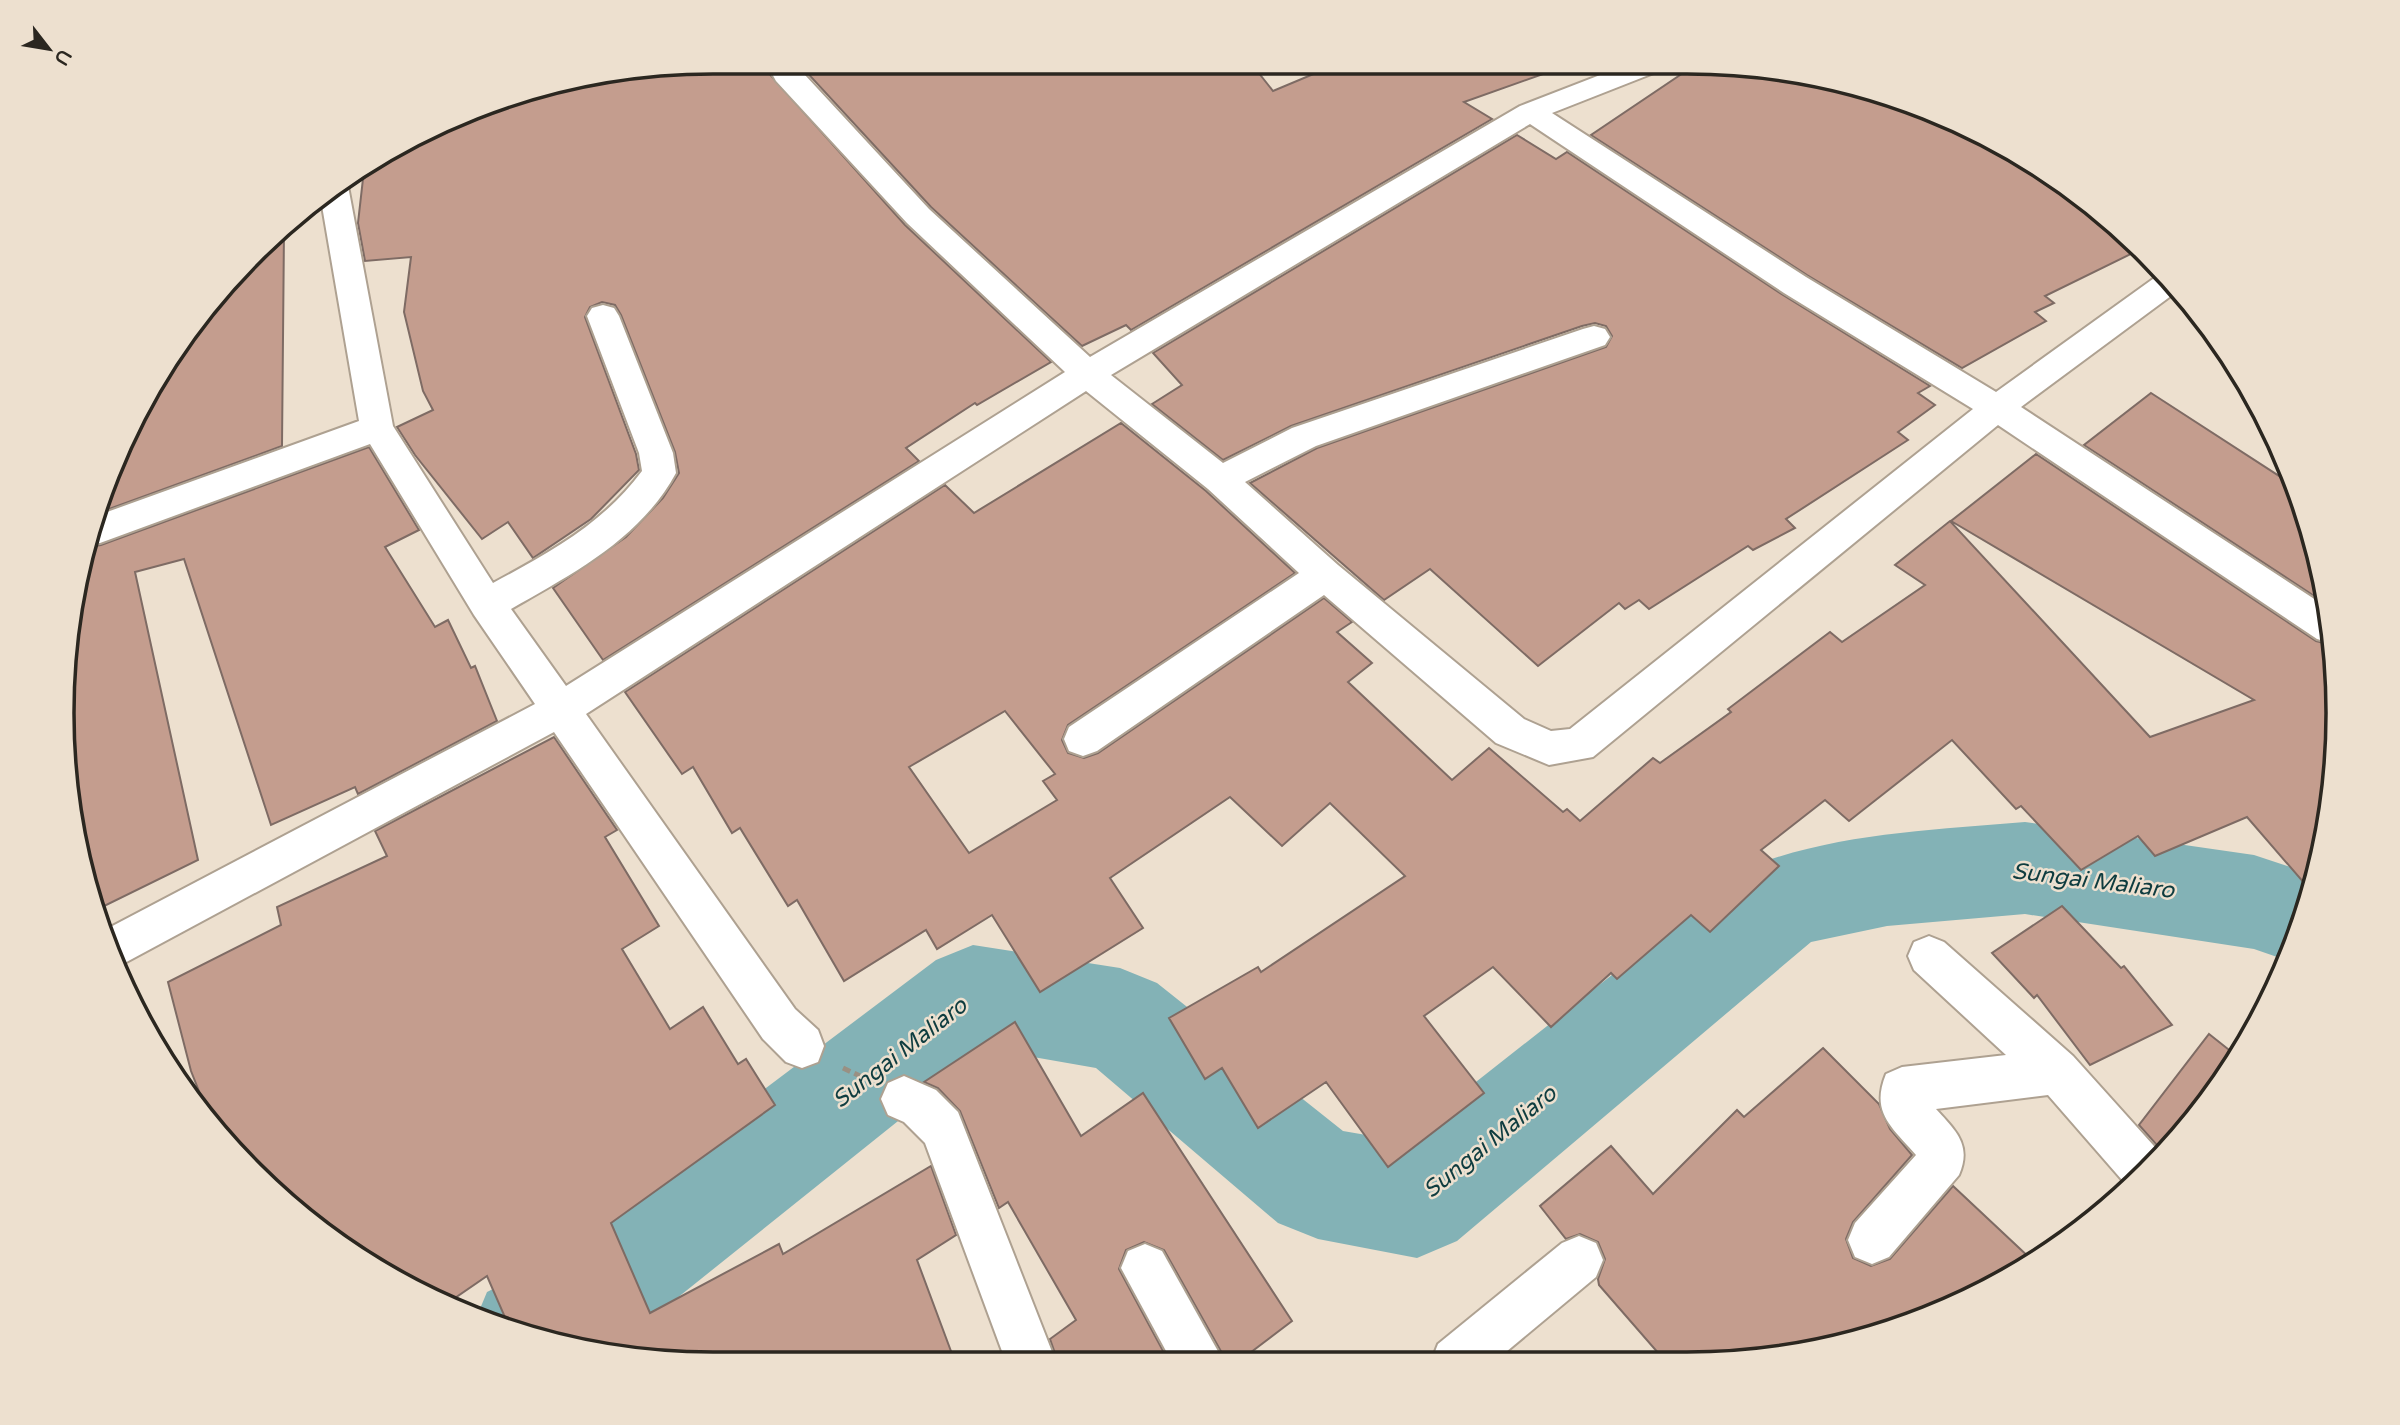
<svg xmlns="http://www.w3.org/2000/svg" width="2400" height="1425" font-family="'Varela Round',sans-serif">
	<style>
		.lines { fill: none; stroke-linecap: round; stroke-linejoin: round }
		.river { fill: #83b2b6; fill-rule: evenodd }
		.building { fill: #c49d8e; stroke: #7e6b64; stroke-width: 2; fill-rule: evenodd }
		.street-casing { stroke: #aea191; stroke-width: 4 }
		.path { stroke: #999083; stroke-width: 5; stroke-dasharray: 8 4.5; stroke-linecap: butt }
		.street { fill: #fff; fill-rule: evenodd }
		.labels { text-anchor: middle; dominant-baseline: central; stroke-width: 5; stroke-linejoin: round; paint-order: stroke }
		.water-label { font-size: 23px; font-style: italic; fill: #0e3c3f; stroke: #ede0cf }
		.rim { fill: none; stroke: #2b2720; stroke-width: 3.5 }
	</style>
	<rect width="100%" height="100%" fill="#ede0cf"/>
	<g class="lines">
		<path class="river" d="M2025,822l229,33 61,20 -26,86 -35,-12 -229,-35 -138,12 -76,16 -354,299 -40,17 -99,-19 -40,-16 -182,-155 -108,-19 -377,302 -107,-22 -27,-13 10,-24 24,-12 425,-320 37,-15 147,23 37,15 186,148 58,10 348,-274c88,-34 183,-37 276,-45z"/>
	</g>
	<g class="building">
		<path d="M712,61h46l147,164 146,137 -74,43 -2,-2 -69,45 13,13 -316,199 -50,-72 73,-51 37,-39 16,-25 -4,-21 -54,-137 -6,-10 -13,-3 -12,5 -5,10 51,137 3,16 -48,49 -58,39 -25,-36 -26,17 -67,-84 -18,-28 36,-17 -10,-19 -19,-79 7,-55 -46,4 -7,-38 6,-53 140,-74z"/>
		<path d="M811,61l439,1 23,29 69,-29h217l1,6 -96,34 28,17 -361,211 -5,-5 -44,21 -151,-139 -131,-142z"/>
		<path d="M1698,63h32l166,33 153,75 94,77 -98,48 9,7 -19,9 11,9 -84,47 -155,-93 -216,-140z"/>
		<path d="M1517,135l39,24 11,-7 216,143 147,91 -12,7 17,12 -37,27 10,8 -122,79 9,9 -42,22 -5,-4 -99,63 -10,-9 -14,9 -6,-6 -81,63 -108,-97 -46,31 -134,-117 67,-35 289,-101 6,-11 -6,-10 -11,-3 -13,3 -291,100 -68,34 -71,-56 30,-19 -29,-32z"/>
		<path d="M284,230l-2,216 -184,67 73,-163z"/>
		<path d="M2151,393l145,94 30,98 2,20 -244,-160z"/>
		<path d="M1121,423l85,68 89,82 -227,152 -6,15 6,13 16,5 14,-5 226,-155 28,24 -15,10 35,31 -24,19 104,98 37,-32 74,64 4,-3 13,12 73,-63 7,5 71,-51 -3,-3 102,-77 12,10 83,-57 -30,-20 55,-44 200,216 104,-37 -303,-179 85,-67 280,187 16,4 7,67 -13,127 -15,52 -64,-74 -92,39 -17,-20 -57,34 -60,-64 -5,3 -64,-69 -103,81 -24,-21 -64,50 18,16 -69,66 -19,-17 -74,64 -6,-6 -60,54 -58,-60 -69,49 60,77 -96,74 -62,-85 -68,46 -36,-60 -17,11 -36,-61 89,-51 3,5 144,-96 -75,-73 -48,43 -52,-49 -120,81 33,50 -103,64 -48,-77 -55,34 -11,-19 -82,51 -47,-81 -9,6 -48,-78 -8,5 -39,-66 -11,7 -57,-82 320,-207 29,28zM1005,711l50,63 -12,7 14,19 -88,53 -60,-86z"/>
		<path d="M369,447l50,83 -34,17 50,80 13,-7 23,48 4,-2 22,55 -139,73 -3,-7 -84,38 -87,-266 -49,13 63,288 -104,51 -33,-198 22,-165 18,-3z"/>
		<path d="M554,737l63,93 -12,7 54,89 -37,23 48,80 33,-22 35,57 8,-5 29,46 -164,118 39,90 129,-69 4,10 148,-88 25,69 -39,25 38,102h-285l-159,-31 -24,-55 -38,26 -98,-48 -139,-130 -21,-53 -23,-89 113,-57 -4,-18 110,-51 -12,-25z"/>
		<path d="M2062,906l59,62 3,-2 48,59 -82,40 -53,-70 -3,3 -42,-45z"/>
		<path d="M1015,1022l66,114 62,-43 149,228 -54,41h-11l-63,-112 -20,-8 -18,8 -7,19 50,93h-111l-8,-23 26,-19 -68,-118 -9,6 -39,-97 -22,-23 -14,-6z"/>
		<path d="M2209,1034l29,23 -9,17 -65,79 -25,-28z"/>
		<path d="M1823,1048l56,56 11,25 22,26 -59,67 -7,17 7,19 18,8 19,-7 63,-73 80,75 -20,15 -117,53 -166,33h-64l-67,-77 -1,-6 7,-20 -7,-17 -18,-8 -14,5 -26,-33 71,-60 42,48 84,-84 7,7z"/>
	</g>
	<g class="lines">
		<defs>
			<g id="street">
				<path d="M765,61h27l137,148 161,148 430,-251 111,-43h36l-3,6 -112,44 254,164 190,115 168,-121 15,19 -158,117 307,201 4,35 -15,-4 -319,-214 -405,332 -44,8 -53,-22 -172,-148 -227,156 -14,5 -14,-5 -5,-12 5,-12 230,-154 -91,-84 -122,-98 -500,323 209,295 23,21 6,16 -6,16 -16,6 -16,-6 -23,-23 -209,-307 -435,234 -18,-34 434,-228 -61,-89 -104,-171 -270,99 -17,2 13,-29 263,-95 -39,-227 24,-13 4,5 45,240 100,157c56,-30 111,-60 149,-112l-3,-18 -52,-137 5,-8 11,-3 11,3 5,8 54,137 3,20c-36,66 -102,100 -165,136l55,77 499,-314 -158,-149 -131,-142zM1530,124l254,169 189,116 -403,320 -19,2 -27,-12 -186,-154 -93,-83 71,-36 289,-101 5,-8 -5,-8 -11,-3 -11,3 -291,99 -69,35 -112,-88z"/>
				<path d="M1929,936l15,6 129,114 89,99 -14,18 -19,15 -81,-93 -112,14c20,22 36,36 23,66l-70,82 -17,7 -17,-7 -7,-17 7,-17 61,-68c-24,-28 -46,-42 -30,-81l16,-7 104,-12 -92,-85 -6,-14 6,-14z"/>
				<path d="M904,1076l32,14 22,22 98,250h-50l-81,-219 -21,-21 -16,-7 -7,-16 7,-16z"/>
				<path d="M1579,1236l17,7 7,17 -7,17 -102,85h-63l7,-18 124,-101z"/>
				<path d="M1145,1244l17,7 62,111h-52l-51,-94 7,-17z"/>
			</g>
		</defs>
		<use href="#street" class="street-casing"/>
		<path class="path" d="M843,1068l17,8"/>
		<use href="#street" class="street"/>
	</g>
	<g class="labels">
		<g class="water-label">
			<text transform="translate(2093 881) rotate(7)">Sungai Maliaro</text>
			<text transform="translate(900 1053) rotate(-38)">Sungai Maliaro</text>
			<text transform="translate(1490 1142) rotate(-39)">Sungai Maliaro</text>
		</g>
	</g>
	<path d="M0 0H2400V1425H0ZM713 74H1687A639 639 0 0 1 2326 713V713A639 639 0 0 1 1687 1352H713A639 639 0 0 1 74 713V713A639 639 0 0 1 713 74Z" fill="#ede0cf" fill-rule="evenodd"/>
	<path class="rim" d="M713 74H1687A639 639 0 0 1 2326 713V713A639 639 0 0 1 1687 1352H713A639 639 0 0 1 74 713V713A639 639 0 0 1 713 74Z"/>
	<g transform="translate(49 49) rotate(121)" stroke="#ede0cf" stroke-width="5" paint-order="stroke">
	<path d="M0-5L12 26L0 18L-12 26Z" fill="#2b2720"/>
	<text y="-10" font-size="19" font-weight="bold" text-anchor="middle" fill="#2b2720">U</text>
	</g>
</svg>
